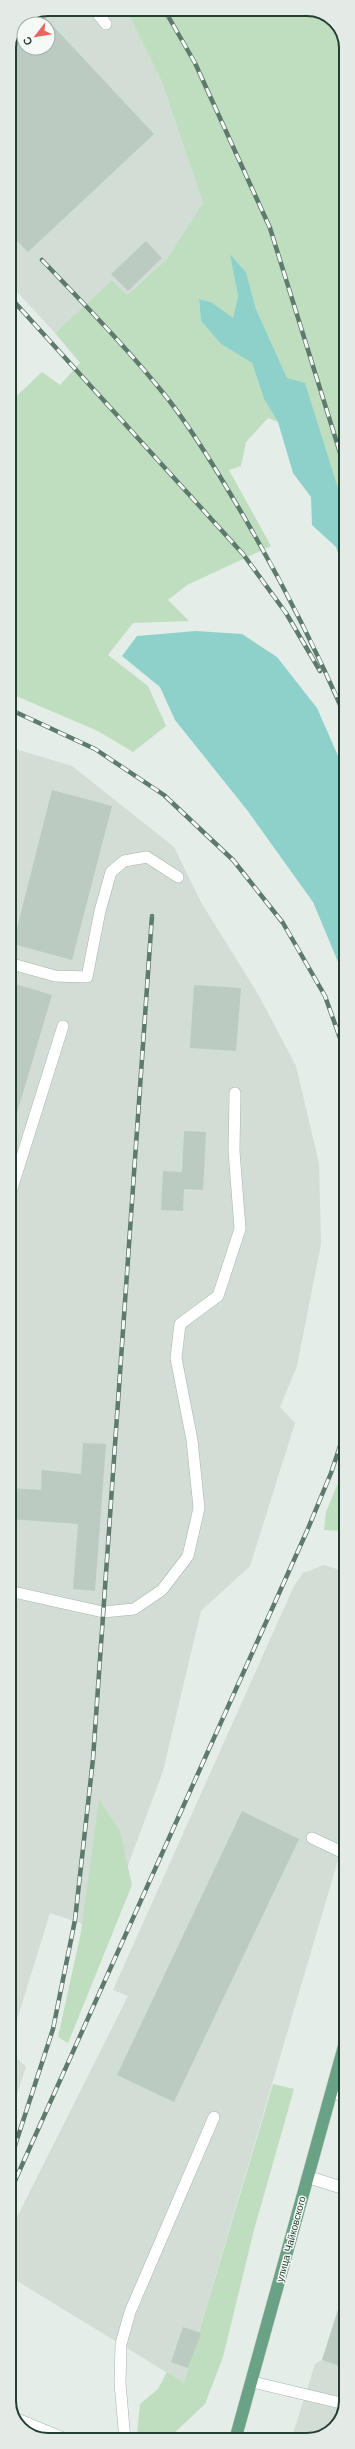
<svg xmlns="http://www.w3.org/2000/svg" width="355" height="2449" font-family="'Work Sans',sans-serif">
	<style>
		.built { fill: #d2ddd6; fill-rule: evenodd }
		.green { fill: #bedebf }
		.water { fill: #8ed1cb }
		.building { fill: #bccbc2; fill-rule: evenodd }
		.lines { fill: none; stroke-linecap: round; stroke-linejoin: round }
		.service-casing { stroke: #a7b5ad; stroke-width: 12 }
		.minor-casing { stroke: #a7b5ad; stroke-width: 13 }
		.secondary-casing { stroke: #a3b9ac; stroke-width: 13 }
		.primary-casing { stroke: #c2c9c5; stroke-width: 13 }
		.service { stroke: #fff; stroke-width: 11 }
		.minor { stroke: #fff; stroke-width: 12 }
		.secondary { stroke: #fff; stroke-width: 12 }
		.primary { stroke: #6aa286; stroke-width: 12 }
		.rail-casing { stroke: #5e7a6c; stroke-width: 4.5 }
		.rail { stroke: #f5faf6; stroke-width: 3; stroke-dasharray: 9; stroke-linecap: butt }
		.labels { text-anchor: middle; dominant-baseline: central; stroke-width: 3; stroke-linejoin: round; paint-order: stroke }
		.street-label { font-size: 10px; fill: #243f31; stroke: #f5faf6 }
		.rim { fill: none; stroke: #243f31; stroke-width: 2 }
	</style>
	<rect width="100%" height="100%" fill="#e4ede7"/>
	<g class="built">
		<path d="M48,9h78l36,73 41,121 -37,57 -39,35 -15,-15 -57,53 -46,-50v-235l12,-28zM24,24h24v24h-24z"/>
		<path d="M9,747l63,19 102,81 28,57 56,90 38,72 23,97 2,81 -24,122 -17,41 15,16 -45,143 -49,45 -38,160 -46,124 -19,34 -48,-16 -41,133z"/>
		<path d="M324,1565l22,7v261l-162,550 -175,-107v-43l119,-237 -15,-6 181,-404 9,-13z"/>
		<path d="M9,2051l17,16 -17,51z"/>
		<path d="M346,2285v116l-10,26 -24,13h-21l24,-76 7,-4z"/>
	</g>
	<g class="green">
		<path d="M126,9h186l23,12 11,22v471l-7,-19 -83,-186 -10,-37 -15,-17 7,41 -5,23 -22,-17 -12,-3 2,22 20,23 31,19 12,36 14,23 -10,-4 -22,24 -5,24 -12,4 42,76 -84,39 -19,15 21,21 -56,2 -25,32 40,31 18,40 -33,26 -35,-21 -89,-38v-290l33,-31 18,13 20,-22 -25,-30 57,-53 15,15 39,-35 37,-57 -41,-121z"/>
		<path d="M346,1464v94l-5,-1 3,-26 -20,-1 2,-18z"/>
		<path d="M99,1800l21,31 12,54 -64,158 -10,-6 23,-105z"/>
		<path d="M273,2084l21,5 -40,141 -31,127 -18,47 -34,32 -7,4h-23l-4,-6 3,-30 18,-15 9,-17 17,11z"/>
	</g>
	<g class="water">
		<path d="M230,254l16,18 10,37 31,69 18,5 41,131v62l-10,-29 -24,-22 -1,-28 -18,-24 -15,-51 -14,-23 -12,-36 -31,-19 -20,-23 -2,-22 12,3 22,16 5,-22z"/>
		<path d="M196,631l46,3 35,23 40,51 29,66v207l-33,-79 -66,-92 -72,-90 -15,-33 -38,-31 15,-20z"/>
	</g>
	<g class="building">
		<path d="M40,12l114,122 -126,118 -19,-19v-185l12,-28zM24,24h24v24h-24z"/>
		<path d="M146,241l16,17 -34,33 -17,-17z"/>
		<path d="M52,790l60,16 -40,154 -59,-16z"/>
		<path d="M9,982l43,13 -38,128 -5,-1z"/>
		<path d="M194,985l47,3 -5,63 -46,-3z"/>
		<path d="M184,1131l22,1 -3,58 -19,-1 -1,22 -22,-1 2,-39 19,1z"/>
		<path d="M83,1443l23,1 -11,147 -22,-2 5,-65 -69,-5v-31l32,2 1,-20 39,4z"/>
		<path d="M242,1811l57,28 -125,263 -57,-27z"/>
		<path d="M342,2297l4,1v70l-24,-8z"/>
		<path d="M183,2327l18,6 -13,35 -17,-6z"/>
	</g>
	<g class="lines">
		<defs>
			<g id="service">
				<path d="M94,9l12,15"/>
				<path d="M9,963l46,13 32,1 13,-66 11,-39 13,-11 23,-4 31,20"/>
				<path d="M9,1198l54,-172"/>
				<path d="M9,1591l94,21 31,-3 28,-19 26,-34 11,-48 -7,-68 -16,-82 4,-34 38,-28 22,-67 -6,-78 1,-58"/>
				<path d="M312,1838l34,16"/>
				<path d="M331,2092l15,5"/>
				<path d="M253,2382l92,22"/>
				<path d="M125,2440l-5,-57 1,-39 9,-32 84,-195"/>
			</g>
			<path id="minor" d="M308,2177l38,12"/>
			<path id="secondary" d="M16,2419l51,21"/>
			<path id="primary" d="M235,2440l111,-401"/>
		</defs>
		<use href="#service" class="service-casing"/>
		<use href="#minor" class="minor-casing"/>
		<use href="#secondary" class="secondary-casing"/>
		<use href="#primary" class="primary-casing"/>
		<use href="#service" class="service"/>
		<use href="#minor" class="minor"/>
		<use href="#secondary" class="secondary"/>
		<use href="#primary" class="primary"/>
		<defs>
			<g id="rail">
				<path d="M164,9l31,54 75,165 76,244"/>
				<path d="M42,260c43,45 87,90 126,139 24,31 46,67 66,101 42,70 79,142 112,218"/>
				<path d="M9,296l234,258 43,59 34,58"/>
				<path d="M9,709l86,40 69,46 69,65 50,63 42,73 21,59"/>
				<path d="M9,2164l44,-135 22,-109 18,-161 59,-843"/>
				<path d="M9,2194l298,-663 24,-58 15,-45"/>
			</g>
		</defs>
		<use href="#rail" class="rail-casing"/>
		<use href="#rail" class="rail"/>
	</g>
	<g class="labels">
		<g class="street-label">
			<text transform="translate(291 2239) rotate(-75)">улица Чайковского</text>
		</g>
	</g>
	<path d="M0 0H355V2449H0ZM48 16H307A32 32 0 0 1 339 48V2401A32 32 0 0 1 307 2433H48A32 32 0 0 1 16 2401V48A32 32 0 0 1 48 16Z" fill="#e4ebe6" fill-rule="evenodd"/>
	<path class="rim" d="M48 16H307A32 32 0 0 1 339 48V2401A32 32 0 0 1 307 2433H48A32 32 0 0 1 16 2401V48A32 32 0 0 1 48 16Z"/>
	<g transform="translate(36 36) rotate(239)"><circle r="19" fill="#f5faf6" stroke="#a1afa7"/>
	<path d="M0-3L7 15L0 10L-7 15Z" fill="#ef6261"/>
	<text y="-6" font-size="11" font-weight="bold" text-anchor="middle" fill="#243f31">С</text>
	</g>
</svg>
